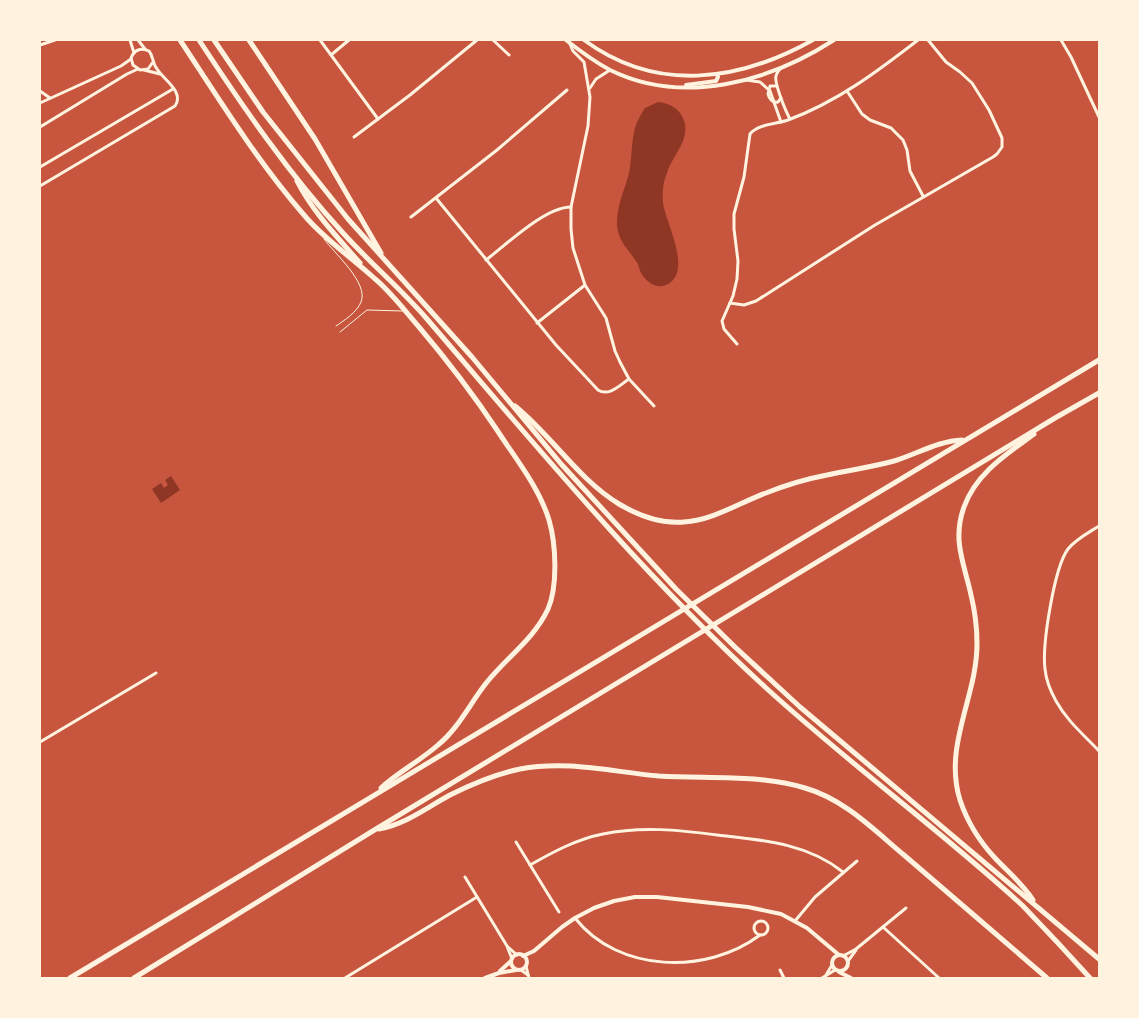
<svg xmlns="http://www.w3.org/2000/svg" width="1139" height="1018" font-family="Rubik,sans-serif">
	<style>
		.water { fill: #8f3625 }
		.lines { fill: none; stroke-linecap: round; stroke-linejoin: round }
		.service { stroke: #fff3e0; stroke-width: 1 }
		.minor { stroke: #fff3e0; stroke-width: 3 }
		.tertiary { stroke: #fff3e0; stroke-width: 4 }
		.primary { stroke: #fff3e0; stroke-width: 5 }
	</style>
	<rect width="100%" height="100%" fill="#c8553d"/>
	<g class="water">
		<path d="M658,102c13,1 24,8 27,22 3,19 -13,32 -18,49 -4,9 -5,20 -4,30 3,20 27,63 8,79 -12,10 -25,1 -31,-11 -1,-3 -1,-6 -4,-10 -8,-12 -18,-20 -19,-36 0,-22 7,-32 12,-52 3,-14 2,-30 6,-45 2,-7 6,-14 10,-20z"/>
		<path d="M171,476l9,14 -19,13 -9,-14 9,-6 3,5 4,-3 -3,-5z"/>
	</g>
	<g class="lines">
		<g class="service">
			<path d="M324,239c10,14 45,44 37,63 -4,10 -16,18 -25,24"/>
			<path d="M340,332l27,-22 35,1"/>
		</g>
		<g class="minor">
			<path d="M130,40l4,13"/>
			<path d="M138,40l7,9"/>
			<path d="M320,40l58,79"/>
			<path d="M493,40l16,15"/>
			<path d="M1061,40l10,17 28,60"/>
			<path d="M570,44l3,7 11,11 6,35 -2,29 -17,81v22l2,19 12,37 21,33 9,33 5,11 9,17 25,27"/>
			<path d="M40,45l15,-5"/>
			<path d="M331,55l18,-15"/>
			<path d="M780,69c-2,3 -3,3 -4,7 -2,7 10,36 14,43"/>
			<path d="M144,70l16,4"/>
			<path d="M746,80l14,2 10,9 11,31"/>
			<path d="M777,86h-7l-2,8c1,5 5,9 10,8l3,-4"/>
			<path d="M590,88l6,-9 14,-9"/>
			<path d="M40,91l10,7"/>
			<path d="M847,91l15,23 8,6 21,8 12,12 4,10 3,21 13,25"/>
			<path d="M40,103l81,-37 10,-7"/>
			<path d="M40,127l87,-53 11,-5"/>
			<path d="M354,137l56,-42 67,-55"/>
			<path d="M40,167l133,-78"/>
			<path d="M40,186l135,-80c10,-14 -12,-27 -18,-37 -5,-6 -3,-12 -8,-18 -8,-4 -15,-1 -18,7l2,7 7,5 8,-1 5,-7"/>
			<path d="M436,198l120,147 42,45c11,7 22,-5 31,-11"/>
			<path d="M411,217l86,-67 70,-60"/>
			<path d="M486,260c21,-16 59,-53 85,-53"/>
			<path d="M730,303l14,2 12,-4 119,-76 118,-68 4,-3 5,-7v-9l-13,-28 -17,-27 -12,-11 -14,-10 -18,-22"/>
			<path d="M537,323l48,-38"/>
			<path d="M737,344l-13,-15 -2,-8 11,-25 4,-17 1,-18 -4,-32v-15l10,-37 6,-43c8,-10 27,-10 38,-14 49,-18 90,-49 130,-80"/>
			<path d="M1099,526c-11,7 -23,13 -31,23 -14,19 -26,96 -23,120 1,11 6,23 11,32 11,20 28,34 43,50"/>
			<path d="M40,742l116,-69"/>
			<path d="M516,842l43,70"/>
			<path d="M530,865c23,-13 47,-26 73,-31 38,-8 76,-4 114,1 45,5 90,8 126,37"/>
			<path d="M465,877l42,69 5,13"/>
			<path d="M575,918c43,55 132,57 185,17"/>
			<path d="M795,921l20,-24 42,-36"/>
			<circle cx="761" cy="928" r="7"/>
			<path d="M883,927l56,51"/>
			<path d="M508,947l9,8"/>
			<path d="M843,956l13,-7 50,-41"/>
			<path d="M848,961l8,-11"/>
			<path d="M526,966l3,12"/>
			<path d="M521,970l7,5"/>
			<path d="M780,970l4,8"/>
			<path d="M826,975l6,-10"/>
			<path d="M345,978l132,-81"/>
			<path d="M822,978l13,-8"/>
		</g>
		<g class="tertiary">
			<path d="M566,40c14,11 29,22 44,30 73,36 159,12 224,-30"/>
			<path d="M584,40c72,53 154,42 229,0"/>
			<path d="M686,85l30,-4 2,-4 -1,-3"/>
			<circle cx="519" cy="962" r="8"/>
			<circle cx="840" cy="963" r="8"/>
			<path d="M523,956l11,-5 28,-24 13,-9 19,-10 20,-7 21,-4h22l91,10 33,7 26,14 32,27"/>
			<path d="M500,971l11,-10"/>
			<path d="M839,972l12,6"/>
			<path d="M485,978l14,-5 17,-3"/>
		</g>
		<g class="primary">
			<path d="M180,40c39,59 77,121 124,175 20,24 47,42 70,63 17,14 31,33 45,49 28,33 54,67 78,103 18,28 42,57 52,90 7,24 9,66 -1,89 -14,30 -41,48 -61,73 -17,21 -28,46 -49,63 -18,16 -40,27 -57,43"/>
			<path d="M199,40c44,67 90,134 144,193 27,30 58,56 84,86 109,127 215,255 338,368 83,76 174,142 257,218l36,38 32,35"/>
			<path d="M214,40l49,72 85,107 124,138 90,108 114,124 59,58 65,60 299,252"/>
			<path d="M249,40l66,99 66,114"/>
			<path d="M297,181c15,30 41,57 63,82"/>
			<path d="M515,406c37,30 63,73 104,98 20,12 42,20 65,18 29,-2 55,-19 82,-29 20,-8 40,-14 61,-18 23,-5 45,-8 67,-14 23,-7 44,-20 68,-21"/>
			<path d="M379,829c27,-5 47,-21 71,-34 22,-11 46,-21 70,-26 48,-9 92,3 139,7 48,3 99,-2 146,12 39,11 69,42 99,67 48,41 95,82 143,123"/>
			<path d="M1033,900c-10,-16 -25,-28 -38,-42 -15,-16 -28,-37 -35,-58 -17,-54 17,-103 17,-156 0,-16 -2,-33 -6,-49 -7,-32 -19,-55 -7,-88 12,-34 43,-53 70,-73"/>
			<path d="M70,978l1029,-618"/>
			<path d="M134,978l242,-149 679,-411 44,-25"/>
		</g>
	</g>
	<rect width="1139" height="1018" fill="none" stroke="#fff3e0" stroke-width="82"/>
</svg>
